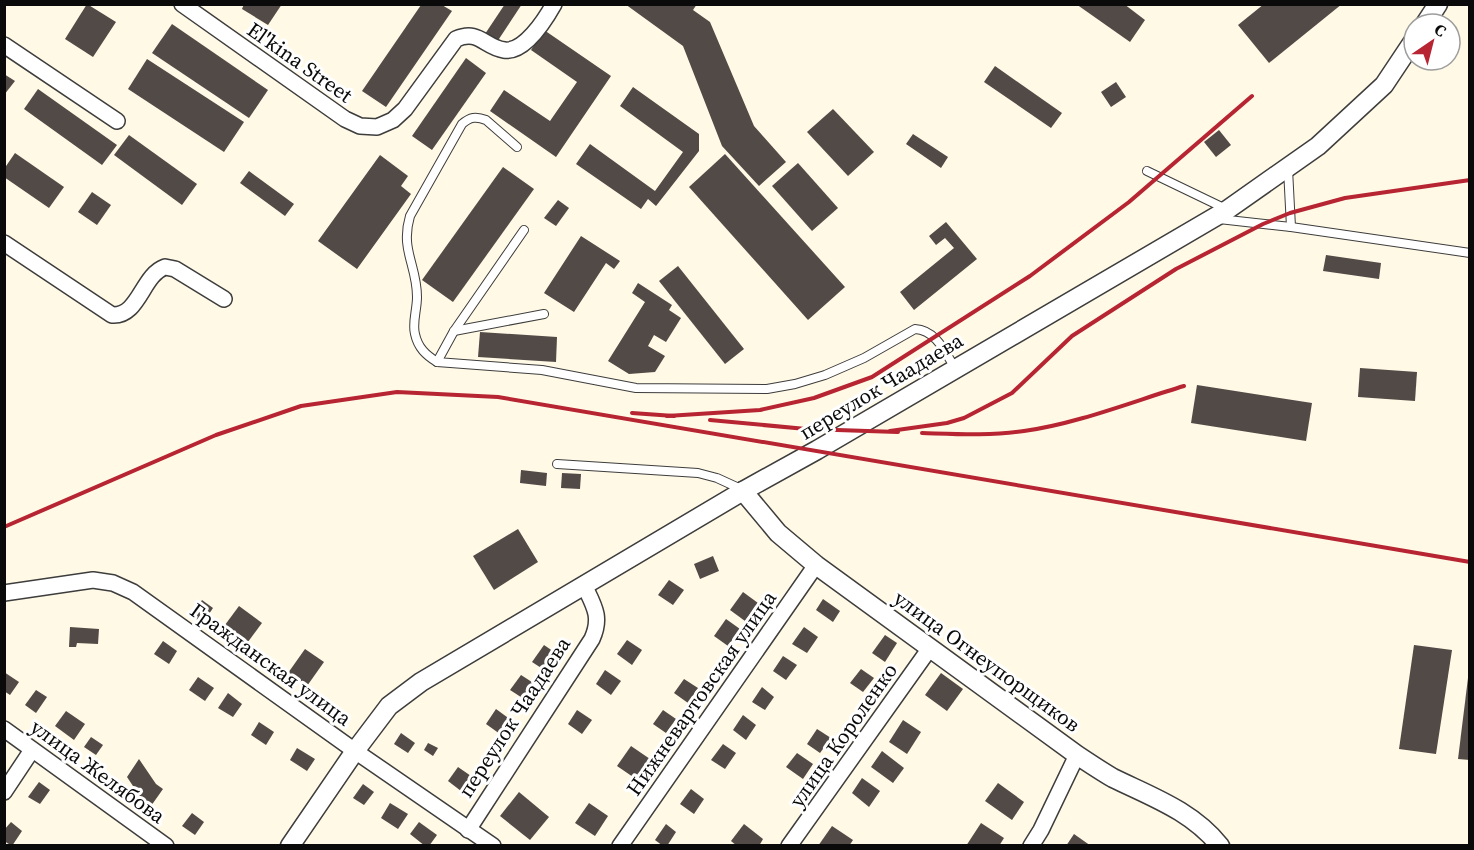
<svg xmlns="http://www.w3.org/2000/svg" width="1474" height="850" font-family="'Source Serif 4',serif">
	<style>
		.building { fill: #524a46 }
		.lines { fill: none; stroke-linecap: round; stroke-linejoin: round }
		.service-casing { stroke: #3d3d3d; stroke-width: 10 }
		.minor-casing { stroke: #3d3d3d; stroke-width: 18 }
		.tertiary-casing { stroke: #3d3d3d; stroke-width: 21 }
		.service { stroke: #fff; stroke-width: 8 }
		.minor { stroke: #fff; stroke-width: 15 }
		.tertiary { stroke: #fff; stroke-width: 18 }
		.rail { stroke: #b72432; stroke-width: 4 }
		.labels { text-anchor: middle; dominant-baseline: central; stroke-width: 6; stroke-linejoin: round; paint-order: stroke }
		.street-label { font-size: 21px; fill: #0a0a0a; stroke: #fff }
	</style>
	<rect width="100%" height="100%" fill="#fff9e6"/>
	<g class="building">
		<path d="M87,4l29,18 -23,35 -28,-18z"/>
		<path d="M244,4h38l-14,21 -26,-16z"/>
		<path d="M505,4h17l-27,41 -12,-8z"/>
		<path d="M625,4h72l-4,6 17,12 44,104 32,36 -27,24 -37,-40 -39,-100z"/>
		<path d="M1076,4h48l21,16 -15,22z"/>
		<path d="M1264,4h78l-73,59 -31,-38z"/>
		<path d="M421,5h21l10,6 -66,96 -24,-16z"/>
		<path d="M172,24l96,66 -19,28 -97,-65z"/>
		<path d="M544,30l67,46 -55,81 -66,-46 14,-21 46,31 27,-39 -46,-32z"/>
		<path d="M466,58l20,15 -54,77 -20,-14z"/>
		<path d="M147,59l97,63 -20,30 -96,-63z"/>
		<path d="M995,66l67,47 -11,15 -67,-46z"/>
		<path d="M4,74l11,7 -11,14z"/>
		<path d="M1116,82l10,15 -15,10 -10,-15z"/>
		<path d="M633,87l66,47v17l-43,55 -8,-7 -7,10 -65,-45 14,-20 65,47 28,-39 -63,-46z"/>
		<path d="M38,89l79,56 -15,20 -78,-56z"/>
		<path d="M833,109l41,43 -26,24 -41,-44z"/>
		<path d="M1219,130l12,15 -15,12 -12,-15z"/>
		<path d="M913,134l35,23 -7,11 -35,-24z"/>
		<path d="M129,135l68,49 -15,21 -68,-50z"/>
		<path d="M15,153l49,34 -15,21 -45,-31v-8z"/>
		<path d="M725,154l120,133 -37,33 -119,-133z"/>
		<path d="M380,155l28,21 -7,10 10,8 -54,75 -39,-28z"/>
		<path d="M798,163l40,45 -26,23 -40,-45z"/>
		<path d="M503,167l31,22 -81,113 -31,-22z"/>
		<path d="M249,171l45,33 -9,12 -45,-33z"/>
		<path d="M92,192l19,13 -14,20 -19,-13z"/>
		<path d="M558,200l11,8 -13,18 -12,-8z"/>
		<path d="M946,222l31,37 -63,51 -14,-18 54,-44 -9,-10 -9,7 -7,-9z"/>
		<path d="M581,236l39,25 -6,8 -8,-6 -32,49 -30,-19z"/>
		<path d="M1326,255l55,8 -2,16 -56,-8z"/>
		<path d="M678,266l66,83 -19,15 -66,-83z"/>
		<path d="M638,283l34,22 -3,5 12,8 -15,24 -12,-7 -6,11 17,10 -10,16 -26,2 -21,-13 37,-59 -13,-9z"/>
		<path d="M480,332l77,5 -1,25 -78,-5z"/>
		<path d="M1360,368l57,4 -2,29 -57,-4z"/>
		<path d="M1197,385l115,18 -6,38 -115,-18z"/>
		<path d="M521,470l26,3 -1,13 -26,-3z"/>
		<path d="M562,473l19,1 -1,15 -19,-1z"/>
		<path d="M518,529l20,33 -44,28 -21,-34z"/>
		<path d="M713,556l6,15 -19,8 -6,-15z"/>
		<path d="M669,580l15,10 -11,15 -15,-10z"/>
		<path d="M743,592l15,11 -13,18 -15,-11z"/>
		<path d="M823,599l17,12 -7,11 -17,-12z"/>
		<path d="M202,600l11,8 -10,15 -12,-7z"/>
		<path d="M239,606l23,17 -17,23 -23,-17z"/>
		<path d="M726,619l14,10 -12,17 -14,-10z"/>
		<path d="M70,627l29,2 -1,15 -21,-1 -1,4h-7z"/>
		<path d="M804,627l14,10 -11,16 -15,-9z"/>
		<path d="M885,635l12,8 -12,19 -13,-9z"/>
		<path d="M627,640l15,10 -10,15 -15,-11z"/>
		<path d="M163,641l14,10 -8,13 -15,-10z"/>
		<path d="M544,645l16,11 -11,17 -17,-11z"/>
		<path d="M1414,645l38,5 -16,104 -37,-5z"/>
		<path d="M305,649l19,13 -17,24 -19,-13z"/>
		<path d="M783,656l14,9 -11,15 -13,-9z"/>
		<path d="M861,669l13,9 -11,14 -13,-9z"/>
		<path d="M605,670l16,11 -10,14 -15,-11z"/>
		<path d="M4,672l15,10 -9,13 -6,-4z"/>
		<path d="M941,673l22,16 -16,22 -22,-16z"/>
		<path d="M521,675l14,9 -11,15 -14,-9z"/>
		<path d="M198,677l16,11 -9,13 -16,-11z"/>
		<path d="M1468,678l2,1v81l-12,-1z"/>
		<path d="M684,679l14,9 -10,15 -14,-10z"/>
		<path d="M762,687l12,10 -9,13 -13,-8z"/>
		<path d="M36,690l11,7 -11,16 -11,-8z"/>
		<path d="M228,693l14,11 -9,13 -15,-9z"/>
		<path d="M496,709l15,11 -11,14 -14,-10z"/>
		<path d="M577,710l15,10 -10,14 -14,-10z"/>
		<path d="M663,710l13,9 -10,14 -13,-9z"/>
		<path d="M66,711l19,13 -11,16 -19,-14z"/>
		<path d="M743,715l13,10 -10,15 -13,-10z"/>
		<path d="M903,720l18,12 -14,22 -18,-12z"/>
		<path d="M259,722l15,10 -8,13 -15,-10z"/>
		<path d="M817,729l14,9 -11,15 -13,-9z"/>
		<path d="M401,733l14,10 -7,10 -14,-9z"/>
		<path d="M91,737l12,8 -7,10 -12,-8z"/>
		<path d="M428,743l10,5 -5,8 -9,-6z"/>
		<path d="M723,744l13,9 -11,16 -14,-9z"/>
		<path d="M631,746l19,13 -14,20 -19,-13z"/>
		<path d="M297,748l18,11 -8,12 -17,-11z"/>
		<path d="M882,751l22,17 -11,15 -22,-16z"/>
		<path d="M797,753l16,11 -10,15 -17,-12z"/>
		<path d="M139,759l17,25 7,5 -12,17 -8,-5 -16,-24z"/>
		<path d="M458,767l13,9 -10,15 -13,-10z"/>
		<path d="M862,778l18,13 -11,16 -17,-14z"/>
		<path d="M39,782l11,8 -10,14 -12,-7z"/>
		<path d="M998,783l26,19 -12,18 -27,-19z"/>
		<path d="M363,784l11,8 -10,13 -11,-7z"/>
		<path d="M691,789l13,10 -10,15 -14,-10z"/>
		<path d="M519,792l30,25 -19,23 -30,-24z"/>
		<path d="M390,803l18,11 -10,15 -17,-11z"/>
		<path d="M589,803l19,13 -13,20 -20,-13z"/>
		<path d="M192,813l12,9 -9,13 -13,-9z"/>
		<path d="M11,822l11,9 -10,15 -8,-5v-11z"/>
		<path d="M419,822l18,13 -8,11h-4l-15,-12z"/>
		<path d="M981,823l23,15 -5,8h-33z"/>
		<path d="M666,824l10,8 -9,14h-4l-8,-6z"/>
		<path d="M744,824l19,15 -4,7h-22l-6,-5z"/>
		<path d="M832,826l21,14 -4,6h-31z"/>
		<path d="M1074,834l17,12h-25z"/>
	</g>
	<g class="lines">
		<defs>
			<g id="service">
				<path d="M1288,169l3,58"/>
				<path d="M1147,171l79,38"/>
				<path d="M1219,219l72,8 179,26"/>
				<path d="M524,230l-70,101 -17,31 105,8 94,18 131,1 28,-5 30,-9 39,-17 51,-29c21,1 30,23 40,39"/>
				<path d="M454,331l90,-17"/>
				<path d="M437,362c-11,-7 -19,-14 -22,-28 -3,-11 2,-24 2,-37 0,-32 -17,-47 -7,-81l52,-92c8,-7 14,-8 24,-4l31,27"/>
				<path d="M557,464l141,9 19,5 24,11"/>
			</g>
			<g id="minor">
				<path d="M182,4l163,115 15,7 17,1 16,-7 12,-11 51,-70c23,-10 28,8 48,11 20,3 41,-30 50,-46"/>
				<path d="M4,45l113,76"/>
				<path d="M4,243l108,72c27,2 30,-40 53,-48l10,2 49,30"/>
				<path d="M4,593l89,-13 20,3 20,9 222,159 138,95"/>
				<path d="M4,729l162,117"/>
				<path d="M4,792l28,-42"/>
				<path d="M468,830l124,-191c10,-22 2,-33 -8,-54"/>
				<path d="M620,846l196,-281"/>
				<path d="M789,846l141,-198"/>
				<path d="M1031,846l10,-16 36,-75"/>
			</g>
			<g id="tertiary">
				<path d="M1425,24l13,-20"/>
				<path d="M743,491l35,42 38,32 261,190c12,8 24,16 36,23 39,19 79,33 107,68"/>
				<path d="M290,846l65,-95 34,-45 32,-24 322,-191 74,-41 410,-240 91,-64 66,-61 30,-45"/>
			</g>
		</defs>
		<use href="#service" class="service-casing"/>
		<use href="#minor" class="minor-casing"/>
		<use href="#tertiary" class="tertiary-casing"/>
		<use href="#service" class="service"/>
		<use href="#minor" class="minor"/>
		<use href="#tertiary" class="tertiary"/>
		<g class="rail">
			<path d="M632,413l42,3"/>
			<path d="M667,416l93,-6 54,-12 58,-21 158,-101 99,-74 123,-106"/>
			<path d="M710,420l96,9 92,3"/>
			<path d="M890,431l57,-8 17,-5 48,-25 60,-57 104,-67 87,-45 27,-11 55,-15 125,-18"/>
			<path d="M922,433c34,1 68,3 102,-2 52,-7 110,-30 160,-45"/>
			<path d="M4,527l212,-92 85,-29 96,-14 101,5 972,165"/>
		</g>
	</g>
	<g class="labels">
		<g class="street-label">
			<text transform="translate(300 62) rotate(35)">El'kina Street</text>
			<text transform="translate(881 386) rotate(-31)">переулок Чаадаева</text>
			<text transform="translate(987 661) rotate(36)">улица Огнеупорщиков</text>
			<text transform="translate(271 664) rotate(36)">Гражданская улица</text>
			<text transform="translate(701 693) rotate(-55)">Нижневартовская улица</text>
			<text transform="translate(514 717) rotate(-57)">переулок Чаадаева</text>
			<text transform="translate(843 735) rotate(-55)">улица Короленко</text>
			<text transform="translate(98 771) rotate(36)">улица Желябова</text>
		</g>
	</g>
	<rect width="1474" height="850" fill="none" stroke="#0a0a0a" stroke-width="12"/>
	<g transform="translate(1432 42) rotate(35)"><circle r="28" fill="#ffffff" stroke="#9d9d9d" stroke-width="1.5"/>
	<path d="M0-4.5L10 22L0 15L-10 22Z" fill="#b72432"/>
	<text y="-9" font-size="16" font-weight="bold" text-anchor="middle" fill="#0a0a0a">С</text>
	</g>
</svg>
